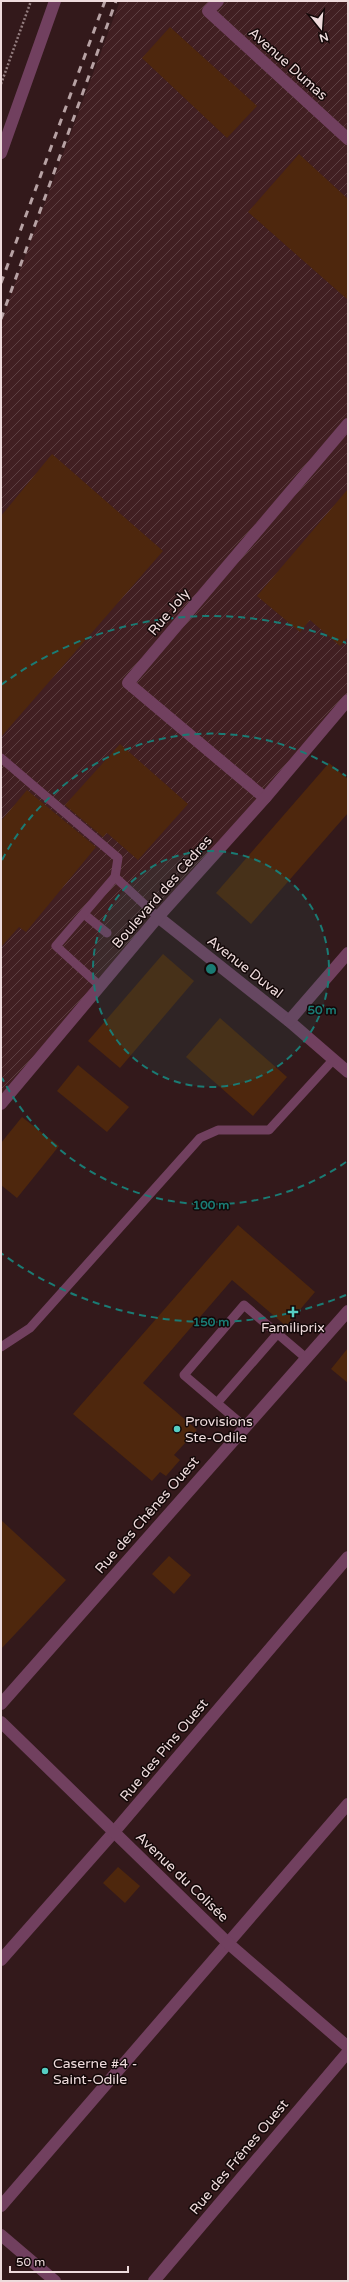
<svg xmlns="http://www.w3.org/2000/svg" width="349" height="2282" font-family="'Varela Round',sans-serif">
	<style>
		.industrial { fill: url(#industrial-furrows) }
		.building { fill: #4e270d }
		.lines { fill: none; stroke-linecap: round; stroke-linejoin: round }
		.path { stroke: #927c7e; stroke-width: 2.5; stroke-dasharray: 2 2; stroke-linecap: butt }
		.service { stroke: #71405f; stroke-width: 9 }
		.minor { stroke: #71405f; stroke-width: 12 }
		.tertiary { stroke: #71405f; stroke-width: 12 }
		.rail { stroke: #b7a2a4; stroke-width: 3; stroke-dasharray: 7 7; stroke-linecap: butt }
		.ring { fill: none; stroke: #1a7b74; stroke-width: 2; stroke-dasharray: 7 5 }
		.poi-dot { fill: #56cec3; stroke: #130808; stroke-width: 1.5 }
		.labels { text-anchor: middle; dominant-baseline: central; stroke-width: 3; stroke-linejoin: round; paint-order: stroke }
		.street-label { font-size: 14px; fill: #eedbdc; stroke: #130808 }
		.poi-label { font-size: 14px; fill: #eedbdc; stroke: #130808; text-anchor: start }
		.centre { fill: #1a7b74; stroke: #130808; stroke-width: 2 }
		.ring-label { font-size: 12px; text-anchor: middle; font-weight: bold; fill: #1a7b74; stroke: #130808; stroke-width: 3; stroke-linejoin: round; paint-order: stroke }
	</style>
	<defs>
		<pattern id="industrial-furrows" width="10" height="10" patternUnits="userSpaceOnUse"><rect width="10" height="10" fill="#411f22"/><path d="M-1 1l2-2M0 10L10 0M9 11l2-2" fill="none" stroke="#5d3f42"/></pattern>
	</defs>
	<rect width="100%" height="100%" fill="#33191b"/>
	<path class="industrial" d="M120,1h228v694l-347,410v-784z"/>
	<g class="building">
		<path d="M170,27l87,79 -30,32 -85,-80z"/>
		<path d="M299,154l49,45v101l-100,-88z"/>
		<path d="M52,454l111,97 -162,186v-221z"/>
		<path d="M348,489v148l-8,9 -30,-26 -10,12 -43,-36z"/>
		<path d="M120,744l68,60 -50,56 -31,-27 -4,4 -38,-32z"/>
		<path d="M329,763l19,16v34l-97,111 -35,-31z"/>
		<path d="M27,790l69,57 -70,85 -7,-5 -18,20v-126z"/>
		<path d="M163,954l31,27 -74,87 -32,-27z"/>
		<path d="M220,1018l67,59 -34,39 -67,-59z"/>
		<path d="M78,1065l51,42 -22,25 -50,-41z"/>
		<path d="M22,1117l37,29 -42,52 -16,-13v-42z"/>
		<path d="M238,1225l77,67 -29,34 -54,-46 -89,103 54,47 -23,25 6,5 -14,16 -6,-4 -8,9 -79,-67z"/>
		<path d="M348,1348v35l-17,-14z"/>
		<path d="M1,1520l65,60 -65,69z"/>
		<path d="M169,1556l22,19 -17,19 -22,-20z"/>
		<path d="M118,1867l22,19 -15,17 -22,-20z"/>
	</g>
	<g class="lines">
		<path class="path" d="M1,84l30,-83"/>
		<g class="service">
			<path d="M1,758l117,100 -3,19"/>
			<path d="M84,914l23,19"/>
			<path d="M100,986l-44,-40 59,-69 43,40"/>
			<path d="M1,1347l29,-19 170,-190 18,-8h51l64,-70"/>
			<path d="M217,1403l61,-70"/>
			<path d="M245,1427l-61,-52 60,-70 62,53"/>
		</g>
		<g class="minor">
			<path d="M218,1l-10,10 140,128"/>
			<path d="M265,798l-137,-115 220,-259"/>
			<path d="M158,917l131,104 59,51"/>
			<path d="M289,1021l59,-68"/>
			<path d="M1,1704l347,-393"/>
			<path d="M1,1960l113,-128 234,-275"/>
			<path d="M1,2206l347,-402"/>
			<path d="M1,2235l54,46"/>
			<path d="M154,2281l194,-229"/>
		</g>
		<g class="tertiary">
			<path d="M1,153l54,-152"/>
			<path d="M1,1104l157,-187 107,-119 83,-98"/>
			<path d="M1,1722l228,222 119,103"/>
		</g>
		<g class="rail">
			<path d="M1,283l104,-282"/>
			<path d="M1,319l115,-318"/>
		</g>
	</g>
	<circle cx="211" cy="969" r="118" fill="#1a7b74" fill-opacity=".12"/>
	<g class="ring">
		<circle cx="211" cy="969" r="118"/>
		<path d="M346 1162A236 236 0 0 1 2 1078M2 860A236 236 0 0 1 346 776"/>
		<path d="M346 1295A353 353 0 0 1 1 1253M1 685A353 353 0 0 1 346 643"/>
	</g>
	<g class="poi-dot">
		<path d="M291 1306h4v4h4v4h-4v4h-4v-4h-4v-4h4z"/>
		<circle cx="177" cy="1429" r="4"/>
		<circle cx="45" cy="2071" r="4"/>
	</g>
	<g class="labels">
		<g class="street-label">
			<text transform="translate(288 64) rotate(42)">Avenue Dumas</text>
			<text transform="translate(169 612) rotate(-50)">Rue Joly</text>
			<text transform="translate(162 892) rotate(-49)">Boulevard des Cèdres</text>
			<text transform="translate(245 967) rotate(38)">Avenue Duval</text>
			<text transform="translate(147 1515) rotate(-49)">Rue des Chênes Ouest</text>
			<text transform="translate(164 1750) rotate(-50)">Rue des Pins Ouest</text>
			<text transform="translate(182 1877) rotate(44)">Avenue du Colisée</text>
			<text transform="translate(239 2157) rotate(-50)">Rue des Frênes Ouest</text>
		</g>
		<g class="poi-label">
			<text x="293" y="1327" text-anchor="middle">Familiprix</text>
			<text x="185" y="1421">Provisions<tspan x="185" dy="16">Ste-Odile</tspan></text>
			<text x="53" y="2063">Caserne #4 -<tspan x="53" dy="16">Saint-Odile</tspan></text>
		</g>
	</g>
	<circle cx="211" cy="969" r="6" class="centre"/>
	<g class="ring-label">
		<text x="322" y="1014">50 m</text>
		<text x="211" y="1209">100 m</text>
		<text x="211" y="1326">150 m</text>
	</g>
	<rect width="349" height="2282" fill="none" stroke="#eedbdc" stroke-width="4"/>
	<g transform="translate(321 28) rotate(163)" stroke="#130808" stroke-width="3" paint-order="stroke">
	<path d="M0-3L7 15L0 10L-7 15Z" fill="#eedbdc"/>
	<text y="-6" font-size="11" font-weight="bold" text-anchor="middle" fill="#eedbdc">N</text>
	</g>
	<path d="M10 2266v6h118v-6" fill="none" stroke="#eedbdc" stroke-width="2"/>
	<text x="16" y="2266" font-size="12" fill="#eedbdc" stroke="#130808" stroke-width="3" paint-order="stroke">50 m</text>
</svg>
